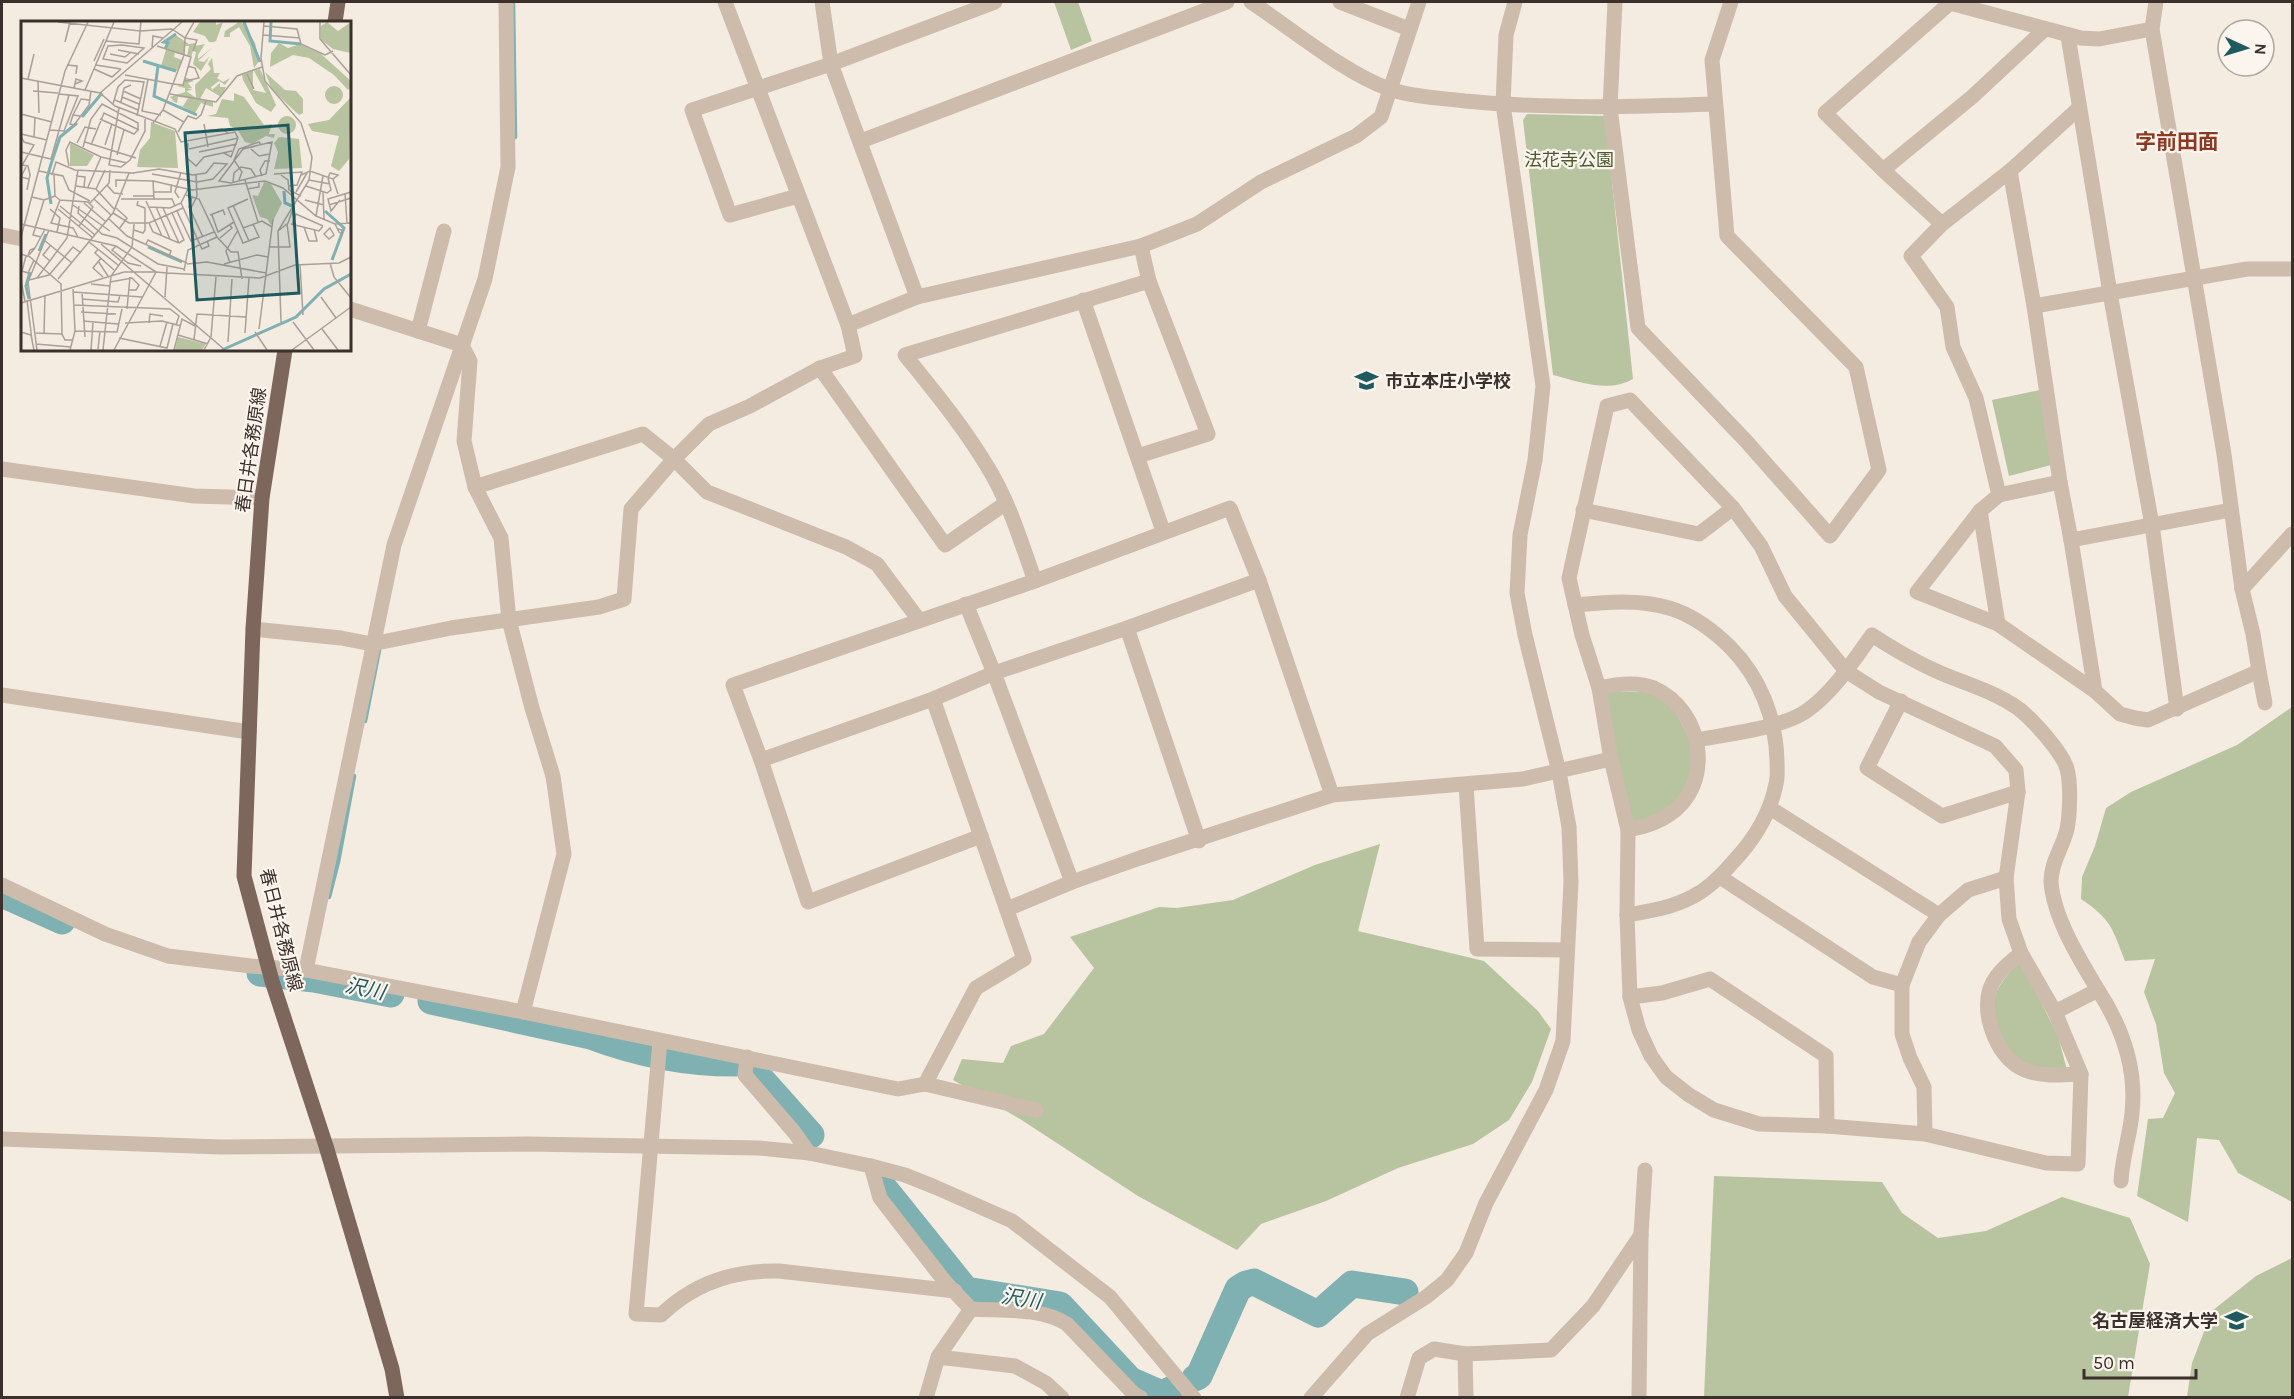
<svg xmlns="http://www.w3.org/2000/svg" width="2294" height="1399" font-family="Karla,'Noto Sans JP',sans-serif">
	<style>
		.green { fill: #b8c4a0 }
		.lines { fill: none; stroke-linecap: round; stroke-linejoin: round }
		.stream { stroke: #7fb0b2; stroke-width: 4.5 }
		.river { stroke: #7fb0b2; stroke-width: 27 }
		.minor { stroke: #cdbbac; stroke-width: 15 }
		.major { stroke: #7d675c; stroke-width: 15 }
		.labels { text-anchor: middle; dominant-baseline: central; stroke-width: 4.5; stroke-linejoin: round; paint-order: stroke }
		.park-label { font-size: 18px; fill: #4a5a2e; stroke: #fbf5ee }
		.poi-label { font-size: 18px; font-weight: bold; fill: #3b302b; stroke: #fbf5ee; text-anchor: start }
		.street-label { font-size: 18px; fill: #3b302b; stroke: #fbf5ee }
		.water-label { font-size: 20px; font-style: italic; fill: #1f5a5e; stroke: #fbf5ee }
		.quarter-label { font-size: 21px; font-weight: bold; fill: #8c3b22; stroke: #fbf5ee }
		.inset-river { fill: none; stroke: #7fb0b2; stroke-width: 3 }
		.inset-road { fill: none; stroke: #aaa098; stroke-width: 1.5 }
		.view { fill: #1f5a5e; fill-opacity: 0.15; stroke: #1f5a5e; stroke-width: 3 }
		.inset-edge { fill: none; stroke: #3b302b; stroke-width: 3 }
	</style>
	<rect width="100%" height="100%" fill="#f4ebe1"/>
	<g class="green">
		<path d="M1054,2h24l14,39 -21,9z"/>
		<path d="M1527,114l78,2 28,263c-25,14 -53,3 -80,-4l-30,-255z"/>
		<path d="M2040,390l11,75 -42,11 -17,-76z"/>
		<path d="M1604,691l47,1 22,15 18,34 3,19 -8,31 -21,20 -36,15z"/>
		<path d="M2292,707v495l-54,-29 -19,-33 -22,-2 -9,84 -51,-26 11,-77 15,-1 12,-25 -11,-20 -8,-49 -12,-32 11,-33 -30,2c-13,-33 -13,-41 -44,-62l1,-22 13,-31 11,-38 25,-16 106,-47z"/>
		<path d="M1380,844l-22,87 126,30 54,50 13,18 -19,53 -23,38 -36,24 -75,24 -72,33 -65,23 -24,26 -99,-54 -118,-77 -67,-39 9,-21 41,4 8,-17 33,-12 50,-66 -24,-31 89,-30 18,1 56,-8 82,-35z"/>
		<path d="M2021,962l37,74 9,34c-14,0 -29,0 -42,-6 -24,-11 -38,-49 -28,-73 6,-12 13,-20 24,-29z"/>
		<path d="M1714,1176l168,6 20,31 36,25 48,-7 76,-34 68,21 20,46 -22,133h-424z"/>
		<path d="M2292,1258v139h-105l5,-34 20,-52 44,-35z"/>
	</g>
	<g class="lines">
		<g class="stream">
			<path d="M513,2l2,135"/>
			<path d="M365,721l14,-71"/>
			<path d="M329,897l9,-35 16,-86"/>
		</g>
		<g class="river">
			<path d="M2,894l60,27"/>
			<path d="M260,973l54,6 77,15"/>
			<path d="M431,1001l160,35c45,17 96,27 144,27"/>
			<path d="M754,1071l57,64"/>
			<path d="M884,1188l82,102 94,15 70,75 32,14 8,-4"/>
			<path d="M1195,1378l4,-2 39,-87 8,-5 8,-2 64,32 34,-30 53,8"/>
		</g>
		<g class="minor">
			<path d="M822,2l9,62 86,233"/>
			<path d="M1251,2c41,27 92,70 138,87 24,8 51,9 76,12 83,8 166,6 250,3"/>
			<path d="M1340,2l69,27"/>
			<path d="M1615,2l-5,106 28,220 108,113 84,95 49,-66 -23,-103 -129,-131 -15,-176 19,-58"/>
			<path d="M2068,36l42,257 42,232 25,184"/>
			<path d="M2079,108l-69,63 -68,53 -31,32 36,51 6,40 23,51 23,97 -19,16 -63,81 81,32 97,67 25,23 15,4 13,2 111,-49 -6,-37 -11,-45 -18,-135 -72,-425 4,-27"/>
			<path d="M861,141l366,-139"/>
			<path d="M1883,170l89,-73 73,-68"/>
			<path d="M2010,171l24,135 26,176 11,58 24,151"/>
			<path d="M798,196l-68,19 -38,-105 139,-46 164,-62"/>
			<path d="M1942,224l-59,-54 -58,-57 125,-110 131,35 18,1 53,-10"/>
			<path d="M2,235l20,4"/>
			<path d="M1083,300l80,231"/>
			<path d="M2034,306l213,-37h45"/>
			<path d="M350,309l112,36 8,16 -6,80 11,46 26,51 8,82 23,88 21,68 11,78 -41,158"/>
			<path d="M848,325l69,-28 224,-51 56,-22 64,-42 95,-46 25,-19 38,-115"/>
			<path d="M418,331l26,-100"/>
			<path d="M820,368l125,177 61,-42"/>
			<path d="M1630,400l103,108 28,38 24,50 61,75 33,21 116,54 21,24 2,22 -12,86 3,41 12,34 34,59 26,62 -3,90 -32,-1 -121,-29 -98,-8 -68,-2 -45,-14 -25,-15 -23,-18 -15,-21 -12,-26 -9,-33 -3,-82 1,-85 -17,-71 -12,-71 -17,-53 -13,-57 38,-172z"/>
			<path d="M1138,456l70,-22 -59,-153 -8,-35"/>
			<path d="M2,469l192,27 68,2"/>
			<path d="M475,487l168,-53 31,25 33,33 139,55 31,17 42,56"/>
			<path d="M1999,495l61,-13"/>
			<path d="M1583,510l116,24 34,-26"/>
			<path d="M1980,511l18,113"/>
			<path d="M2071,540l160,-30"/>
			<path d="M1035,581c-14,-39 -26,-80 -48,-115 -24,-40 -53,-75 -82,-111l244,-74"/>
			<path d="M2242,589l50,-55"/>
			<path d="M966,604l28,69 78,209"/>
			<path d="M1575,605c32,-3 63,-6 94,3 22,6 45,23 61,39 30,30 46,71 47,114 0,8 1,16 -1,23 -6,30 -22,56 -43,78 -11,13 -25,27 -41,35 -21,11 -42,14 -65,18"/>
			<path d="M1127,628l72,213"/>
			<path d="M253,629l88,9 31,6 79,-16 148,-21 25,-8 7,-90 43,-50 35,-35 41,-18 70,-38 35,-12 -7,-31 -123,-323"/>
			<path d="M2259,671l6,32"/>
			<path d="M1599,688c17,-4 38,-7 55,0 50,22 62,98 13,128 -12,8 -26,11 -39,14"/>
			<path d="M2,695l247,37"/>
			<path d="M1901,701l-34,67 75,48 76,-24"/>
			<path d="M1697,740c30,-6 84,-12 108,-28 28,-19 48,-51 67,-77 26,17 52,32 81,43 23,9 45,16 66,31 14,11 44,44 48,60 4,13 3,46 0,60 -4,18 -16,33 -16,52 2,36 29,79 47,109l-43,22"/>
			<path d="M761,760l172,-61 61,-26 133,-45 132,-48"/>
			<path d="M1466,785l11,164 90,1"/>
			<path d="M1770,808l169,107"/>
			<path d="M981,836l-173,66 -47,-142 -28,-75 302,-104 195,-73 29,72 73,215"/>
			<path d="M1720,877l153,100 29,8"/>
			<path d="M2,885l103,49 63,22 83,10 55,4 217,42 375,77 27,-5 111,26"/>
			<path d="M1007,909l65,-27 68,-24 192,-63 191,-16 88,-20"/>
			<path d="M2021,953c-12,10 -28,22 -32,39 -6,27 9,67 36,78 18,7 37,5 56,4"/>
			<path d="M306,970l88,-425 91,-266 23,-112 -2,-165"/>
			<path d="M2098,990c24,37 39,78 34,123 -2,23 -10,45 -11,68"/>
			<path d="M1630,997l32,-4 48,-14 116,77 1,70"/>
			<path d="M660,1041l-24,273 25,1c32,-31 73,-45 118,-44l176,20"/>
			<path d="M747,1057l-2,18 49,57 15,21"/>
			<path d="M925,1084l51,-96 48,-29 -91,-260"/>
			<path d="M1925,1134l-1,-47 -14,-29 -8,-24v-49l17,-43 20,-27 29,-25 38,-12"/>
			<path d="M2,1139l219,8 306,-3 232,4 50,5 62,13 34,9 30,12 77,34 98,76 84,101"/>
			<path d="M871,1166l9,32 66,85 25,26c31,2 69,-2 96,15l67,70 7,4"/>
			<path d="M1465,1354l1,44"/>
			<path d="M938,1357l77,9 31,17 16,15"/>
			<path d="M926,1398l12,-41 33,-48"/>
			<path d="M1311,1398l56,-64 59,-37 21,-17 19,-27 20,-50 60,-113 17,-49 8,-159 -2,-55 -10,-55 -34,-137 -8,-42 3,-58 15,-75 8,-74 -40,-282 3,-69 9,-33"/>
			<path d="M1407,1398l12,-40 15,-9 31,5 86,-4 42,-44 48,-71"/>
			<path d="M1639,1398l2,-163 4,-65"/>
		</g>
		<g class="major">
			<path d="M335,22l3,-20"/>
			<path d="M285,350l-23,148 -9,131 -9,247 28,105 54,165 66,223 5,29"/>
		</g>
	</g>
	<defs>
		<symbol id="school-bare" viewBox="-9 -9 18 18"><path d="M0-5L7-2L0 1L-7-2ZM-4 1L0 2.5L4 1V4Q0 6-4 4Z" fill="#1f5a5e" stroke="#fbf5ee" stroke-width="2.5" paint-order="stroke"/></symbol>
		<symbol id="university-bare" viewBox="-9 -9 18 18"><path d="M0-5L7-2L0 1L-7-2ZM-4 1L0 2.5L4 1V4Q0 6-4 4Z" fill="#1f5a5e" stroke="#fbf5ee" stroke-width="2.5" paint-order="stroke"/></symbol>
	</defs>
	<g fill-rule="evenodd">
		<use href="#school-bare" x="1350" y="364" width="33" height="33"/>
		<use href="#university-bare" x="2220" y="1304" width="33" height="33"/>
	</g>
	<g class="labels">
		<g class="park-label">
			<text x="1569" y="160">法花寺公園</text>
		</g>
		<g class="poi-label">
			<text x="1385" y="381">市立本庄小学校</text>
			<text x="2218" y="1321" text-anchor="end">名古屋経済大学</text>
		</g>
		<g class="street-label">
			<text transform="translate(251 450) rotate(-82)">春日井各務原線</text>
			<text transform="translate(281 930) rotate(76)">春日井各務原線</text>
		</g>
		<g class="water-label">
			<text transform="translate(365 989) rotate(12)">沢川</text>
			<text transform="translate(1021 1299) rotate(9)">沢川</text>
		</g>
		<g class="quarter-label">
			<text x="2177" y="142">字前田面</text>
		</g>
	</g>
	<g transform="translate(21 21)">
		<rect width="330" height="330" fill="#f4ebe1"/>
		<path d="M179,1h16v3l7,-3 -7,19 -2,1h-9h4l-4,-6 -12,-4zM218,1l5,2 11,19 4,18 -5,7 -4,-22 -11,-19 -9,6v4h-6l1,-6zM306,1l11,9 13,-9v31l-18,-4 -12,-9v-14zM153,13l15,10 7,-1 -1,3 10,-2 -7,11v4l15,-12 -15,14 6,1 6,-6 -9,15 -8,-7 3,-12 -3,-1 -2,6 -4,-1 2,-10h-4l-1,9 -9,-2 -1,4 8,3 -5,11 -16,-5 7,-23 -3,-2zM258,22l9,5 12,-4 21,10 30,27v6l-3,3 -14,-15 -25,-17 -16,-3 -23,12 1,-14zM191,37l2,15h6l-3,5 6,4 7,-4 -5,7 -6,-4 -8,6 1,3 8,-7v4h6l-5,10 -15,-9 -6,11 13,3v5l-12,-4 -6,10 2,2 -17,-10 3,1 5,-8 -10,-1 -1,6 -9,-4 6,2 -4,-4 15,-5v-4l-9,-2 7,-1 2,-8 9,4 -6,2 4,5 -6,1h4l2,1 -6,1 10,7 -1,-13 16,-16 -3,-5zM239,48l16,36 -5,7 -15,-9 -13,-23 -1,-5 11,-4v19l13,3 -12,-22zM244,51l20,18 11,1 7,8v14l-4,2 -27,-25zM304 74a9 9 0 1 1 18 0a9 9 0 1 1-18 0ZM213,72l10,4 20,28 8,-1 -3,10h6l-1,4 -8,-2 -14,8 -7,-2 -8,-13 -7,-3 -2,-8 -21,-2 9,-2 6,-15 12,2zM330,76l-2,62 -10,12 -8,-5 8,-30 -27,-5 -4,-7 21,-4zM257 104a9 9 0 1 1 18 0a9 9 0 1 1-18 0ZM130,101l24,9 3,37 -41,-1 3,-17 10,-12zM258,116l20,2 3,29 -28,1 4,-17 -4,-9zM49,122l24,12 -7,11h-17zM243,161l7,2 11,19 -11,22 -4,-6 -7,-2 -8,-22 6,1zM157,316l28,7 -4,6h-27z" fill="#b8c4a0"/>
		<path class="inset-river" d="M223,1l16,40M250,1l-1,19 31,3M144,28l3,-6 -4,-1 12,-8M122,40l33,10M137,45l-4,30 43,19M61,96l20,-24M263,170l1,12 7,3M30,183l-4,-26 4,-14 9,-27 17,-14M304,190l19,17 -12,32M127,226l34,15M18,230l7,-17M8,278l-3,-13 4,-14M201,329l74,-33 28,-28 27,-15"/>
		<path class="inset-road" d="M37,1l82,9 1,-9M243,1l-3,36 4,23 36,42 11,34 -3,23 -31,51 3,91M299,1v17l31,36M243,5l33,3 4,15 24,11 8,-4M151,8l13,9 -1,17M242,14l37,3M85,20l33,3 1,-13 32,-2M44,21l5,-20M87,25l14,-1 22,3 -17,15 -24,-4zM136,25l34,11 -8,28 -10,-1M131,27l1,-12 10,2M97,29l21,4M172,30l4,-11 -12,-2 9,-16M89,33l15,3 6,-5M73,40l10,-22M46,44l10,1 -1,8M75,44l25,4M73,48l18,8 9,-8M225,51l8,17M104,54l48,9M0,57l79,15 15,13 60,23 6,13 54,-10 3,6M7,58l6,-25M127,58l-6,32 19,4M17,60l1,32M164,60l14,-3 -4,-10 -7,-2M53,67l2,-9 6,2 -7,3M64,69l29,-68M12,70l25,2M102,70l18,8M79,72l82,-71M149,73l46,8 21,-26 25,-9M101,76l17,7M94,79l23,10M100,81l3,-14 7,-3M92,83l5,-17 7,-7 19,2 -7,34M98,87l-10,57 12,2 9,-7 15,-29v-12M142,89l21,12 -6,10M0,93l31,8M52,94l8,-16 8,1M79,98l34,15 4,-4M163,101l4,-6 8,3 5,-4 5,-14M132,102l10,-13 21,-55M183,103l4,23M53,104l15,-20 2,-14M53,104l-4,-1 3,-9 7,1M29,109l14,1 14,-35 -19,-2M184,110l17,-2 6,4M0,113l26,6M0,115l3,6 10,3 -13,22M13,116l1,-19M64,121l51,16M251,121l-6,32 -35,9 -12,-2 24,-32zM56,122l8,-16 11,2M167,122l-1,15 9,8 8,-9 28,-6M70,124l13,-32 35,17M84,124l7,-21M62,126l8,-28 11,-15 36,19v7M168,128l49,-11M230,128l8,7 11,-2M0,131l30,7 18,-64M178,131l38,-8M203,132l7,4 7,-19M96,134l7,-25M1,144l6,1 2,9 -3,15M48,145l-3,-16 4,-8 31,15 26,6M5,146l-5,10 8,2M84,149l-9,19 19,21M18,150l24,5 6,14 21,11M253,153l28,-2 -5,13 -8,1M31,154l4,-13 19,8 58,3 26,-4 34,6 13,-2 8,-10 13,1 -14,15 -16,3 -45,-8M33,154l1,21 5,4 28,2 5,5 -14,19M260,154l7,5 1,10 12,6M280,154l9,-4 23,8 5,15M55,155l9,1 -1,10M241,155l-2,-6 5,-9h5M307,157l2,-5 8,2 -5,4M132,159l1,20M218,159l3,-8 -8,-12 5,-11 20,-7 2,3M224,159l13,42M288,159l21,4M212,161l1,-9 7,-6 10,2 5,8M86,164l7,8 9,1M55,165l20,3M285,165l21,7 4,-3 -3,-12M67,166l13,-30M95,166v-7l37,1 39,9 73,-9 18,7 33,28 19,8 16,-1M226,168l12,-2v-6M133,171h17v-8M275,171l11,-19M302,171l1,27M324,172l2,30M165,174l13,4 18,38 14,15h7l4,27M112,175h21M11,176l12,3 11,-4M171,176l-3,10 14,30M158,177l-4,-6 6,-20M73,178l17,16M100,178h51l3,7M227,178l-20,9 15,35 16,-6 -6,-13M39,179l-9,23 22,5 5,9M284,179l19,5M319,179l-9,11 -3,-12 23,-7M125,180l16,35M63,182l22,19M69,182l19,-20 1,-13M160,182l21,46 7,-3 -2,-5M52,184l37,26M212,184l16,36M308,184l22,-7M39,185l35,29M58,185l-1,7 24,21 15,4 41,26 26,5M128,186l21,1 11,-5 7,-14M135,186l14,32M95,187l11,10 -8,11M142,187l16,35M29,188l10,9 -3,14M37,188l35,29M169,189l7,-14 -1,-22M156,190l14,30 23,-9M92,192l16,10h20l34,-15M151,192l12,27 -5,3M189,194l13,-5 2,5M191,194l6,17 16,-10M295,195l7,-40M87,197l19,18 60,27M128,202l4,9 26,11M0,203l95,22 40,26 11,1 93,5 35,-13 44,-2 12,-6M270,203l28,7 4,-5M314,203l4,8 3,2 1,-3 -4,-2h-2M271,204l4,-11 27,12M283,206l5,14h8l-3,-12M222,207l19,-7 10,6M309,207l4,7 -5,4 -5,-5zM113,209l9,3 2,-3v-22l-8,-3 1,-4M257,210l10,-8 6,-17M0,216l44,-166 23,-49M20,216l-8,-2 11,-35M199,217l12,-10 -3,-4M23,219l28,23M68,221l29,23M80,223l124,106M125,223l2,-4 23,11 -2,6M95,225l-4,4 16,13 13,3M249,226h20l-3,-23M14,227l10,-19M77,228l-3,4 19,17M0,233l9,3 31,27 1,50 3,6h8M5,235l-4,15 6,2 6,-13M7,235l2,-6 5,-2 -6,7M80,237l-8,10 10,9M29,240l-7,-6 7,-9M77,240l10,15M209,242l-4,-12 12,-21M309,242l4,14 17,21M166,243l20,-2 59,11M203,243l33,-9 11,2M279,243l3,51M163,250l4,-21 29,-13M16,257l30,-40 11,-68M37,258l55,-66 16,-40M8,259l20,-5 24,-28 8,6M0,260l4,20M7,261l9,68M7,261l21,-52M89,261l22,-4 7,7 -3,5h-7M70,263l19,2M52,271l69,5M61,271l3,45M144,276l2,-30M300,276l15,21M61,278l36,3 2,-7M6,279l5,40M0,282l103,-31h32l-42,78M52,284l97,4 9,7 -3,9M106,288l3,-32M60,291l35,2M62,300l35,3M272,301l21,28M104,302l37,-2 19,5M128,302l1,-9 13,2M238,308l14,-110M301,308l16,21M54,310l42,1 5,-23M0,311l10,3 3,15M234,311l12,18M13,312l28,1M23,312l1,-38M224,312l4,-55M157,314l30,9M98,317l48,10 6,-24M173,319l3,-26 49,3M207,321l4,-63M15,323l35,3M139,325l7,-24M77,328l2,-18M49,329l5,-19 -2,-42M70,329l2,-28M82,329l8,-74 21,-29 2,-23M153,329l8,-31 13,7M183,329l7,-13 5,-60M271,329l59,-43"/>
		<path class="view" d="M267,104l11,168 -102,7 -12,-167z"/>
		<rect width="330" height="330" class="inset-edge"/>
	</g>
	<rect width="2294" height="1399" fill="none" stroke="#3b302b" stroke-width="6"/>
	<g transform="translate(2246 48) rotate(94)"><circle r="28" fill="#fbf5ee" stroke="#aea6a0" stroke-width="1.5"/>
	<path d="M0-4.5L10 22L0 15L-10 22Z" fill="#1f5a5e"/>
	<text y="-9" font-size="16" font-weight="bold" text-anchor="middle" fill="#3b302b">N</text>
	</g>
	<path d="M2084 1369v9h112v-9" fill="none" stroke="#3b302b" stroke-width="3"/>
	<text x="2093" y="1369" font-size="18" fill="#3b302b" stroke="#fbf5ee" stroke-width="4.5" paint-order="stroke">50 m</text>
</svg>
